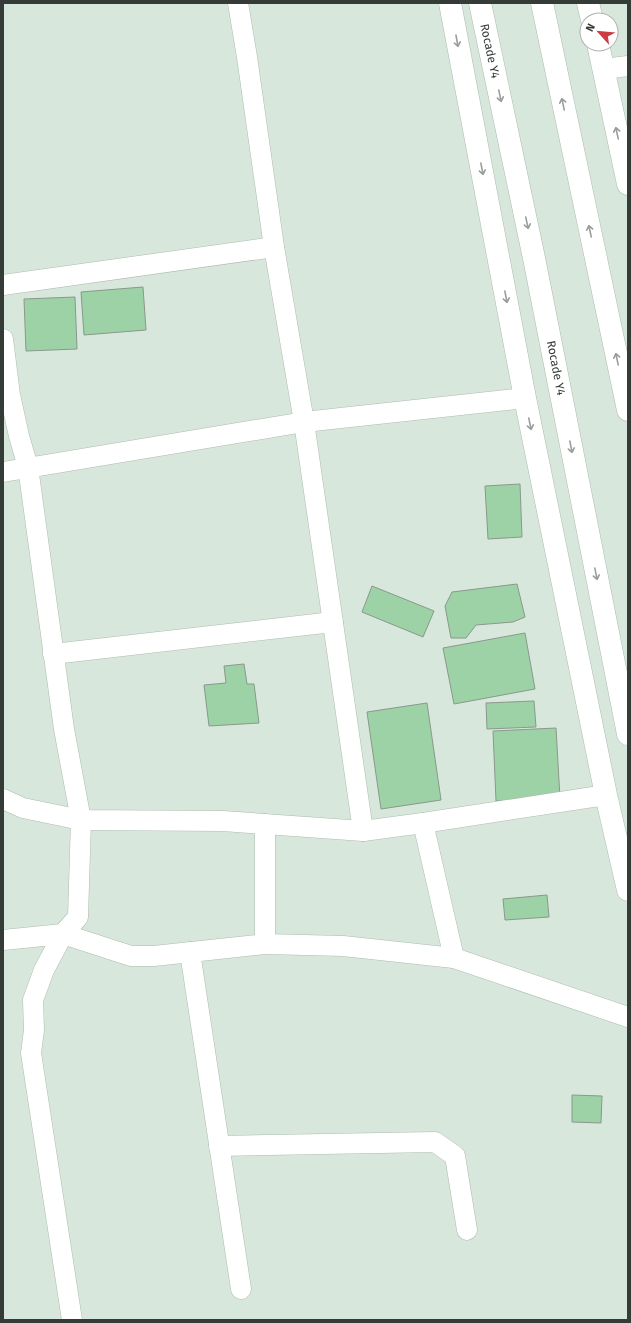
<svg xmlns="http://www.w3.org/2000/svg" width="631" height="1323" font-family="'Fira Sans',sans-serif">
	<style>
		.building { fill: #9dd2a7; stroke: #8a988c }
		.lines { fill: none; stroke-linecap: round; stroke-linejoin: round }
		.minor-casing { stroke: #adbcb0; stroke-width: 21 }
		.trunk-casing { stroke: #adbcb0; stroke-width: 23 }
		.minor { stroke: #fff; stroke-width: 20 }
		.trunk { stroke: #fff; stroke-width: 22 }
		.oneway { stroke: #9a9d9a }
		.labels { text-anchor: middle; dominant-baseline: central; stroke-width: 3; stroke-linejoin: round; paint-order: stroke }
		.street-label { font-size: 12px; fill: #353b36; stroke: #fff }
	</style>
	<rect width="100%" height="100%" fill="#d8e7db"/>
	<g class="building">
		<path d="M143,287l3,43 -62,5 -3,-43z"/>
		<path d="M75,297l2,52 -51,2 -2,-52z"/>
		<path d="M520,484l2,53 -34,2 -3,-53z"/>
		<path d="M517,584l8,33 -12,5 -37,3 -10,13h-15l-6,-32 7,-14z"/>
		<path d="M372,586l62,25 -11,26 -61,-25z"/>
		<path d="M525,633l10,56 -81,15 -11,-56z"/>
		<path d="M244,664l3,20h7l5,39 -50,3 -5,-41 22,-2 -2,-17z"/>
		<path d="M534,701l2,26 -49,2 -1,-26z"/>
		<path d="M427,703l14,97 -60,9 -14,-97z"/>
		<path d="M556,728l4,70 -64,3 -3,-70z"/>
		<path d="M547,895l2,22 -44,3 -2,-21z"/>
		<path d="M572,1095l30,1 -1,27 -29,-1z"/>
	</g>
	<g class="lines">
		<defs>
			<g id="minor">
				<path d="M238,3l9,54 27,190 30,175 59,409"/>
				<path d="M603,69l25,-3"/>
				<path d="M3,285l271,-38"/>
				<path d="M3,339l7,56 9,41 9,31 36,262 17,91 -3,97 -15,17 68,22h23l111,-12 78,2 111,12 174,59"/>
				<path d="M3,472l301,-50 221,-24"/>
				<path d="M53,654l280,-32"/>
				<path d="M3,799l20,9 58,12 142,1 140,10 60,-8 183,-28"/>
				<path d="M423,823l31,135"/>
				<path d="M3,940l60,-6 -19,36 -11,30 1,30 -3,23 41,267"/>
				<path d="M265,944v-120"/>
				<path d="M190,952l51,337"/>
				<path d="M219,1146l216,-4 20,14 12,74"/>
			</g>
			<g id="trunk">
				<path d="M450,3l75,395 81,397 22,95"/>
				<path d="M480,3l54,255 94,476"/>
				<path d="M542,3l86,407"/>
				<path d="M588,3l4,17"/>
				<path d="M598,44l30,140"/>
			</g>
		</defs>
		<use href="#minor" class="minor-casing"/>
		<use href="#trunk" class="trunk-casing"/>
		<use href="#minor" class="minor"/>
		<use href="#trunk" class="trunk"/>
	</g>
	<defs><path id="oneway-shaft" d="M-6 0H5M1.5-3L5.5 0L1.5 3" fill="none" stroke-width="1.6" stroke-linecap="round" stroke-linejoin="round"/></defs>
	<g class="oneway">
		<use href="#oneway-shaft" transform="translate(457 41) rotate(80)"/>
		<use href="#oneway-shaft" transform="translate(500 96) rotate(78)"/>
		<use href="#oneway-shaft" transform="translate(563 104) rotate(-102)"/>
		<use href="#oneway-shaft" transform="translate(617 133) rotate(-102)"/>
		<use href="#oneway-shaft" transform="translate(482 169) rotate(79)"/>
		<use href="#oneway-shaft" transform="translate(527 223) rotate(78)"/>
		<use href="#oneway-shaft" transform="translate(590 231) rotate(-102)"/>
		<use href="#oneway-shaft" transform="translate(506 297) rotate(79)"/>
		<use href="#oneway-shaft" transform="translate(617 359) rotate(-102)"/>
		<use href="#oneway-shaft" transform="translate(530 424) rotate(78)"/>
		<use href="#oneway-shaft" transform="translate(571 447) rotate(79)"/>
		<use href="#oneway-shaft" transform="translate(596 574) rotate(79)"/>
	</g>
	<g class="labels">
		<g class="street-label">
			<text transform="translate(490 51) rotate(78)">Rocade Y4</text>
			<text transform="translate(556 368) rotate(79)">Rocade Y4</text>
		</g>
	</g>
	<rect width="631" height="1323" fill="none" stroke="#353b36" stroke-width="8"/>
	<g transform="translate(599 32) rotate(297)"><circle r="19" fill="#ffffff" stroke="#aeb1af"/>
	<path d="M0-3L7 15L0 10L-7 15Z" fill="#cc3c42"/>
	<text y="-6" font-size="11" font-weight="bold" text-anchor="middle" fill="#353b36">N</text>
	</g>
</svg>
